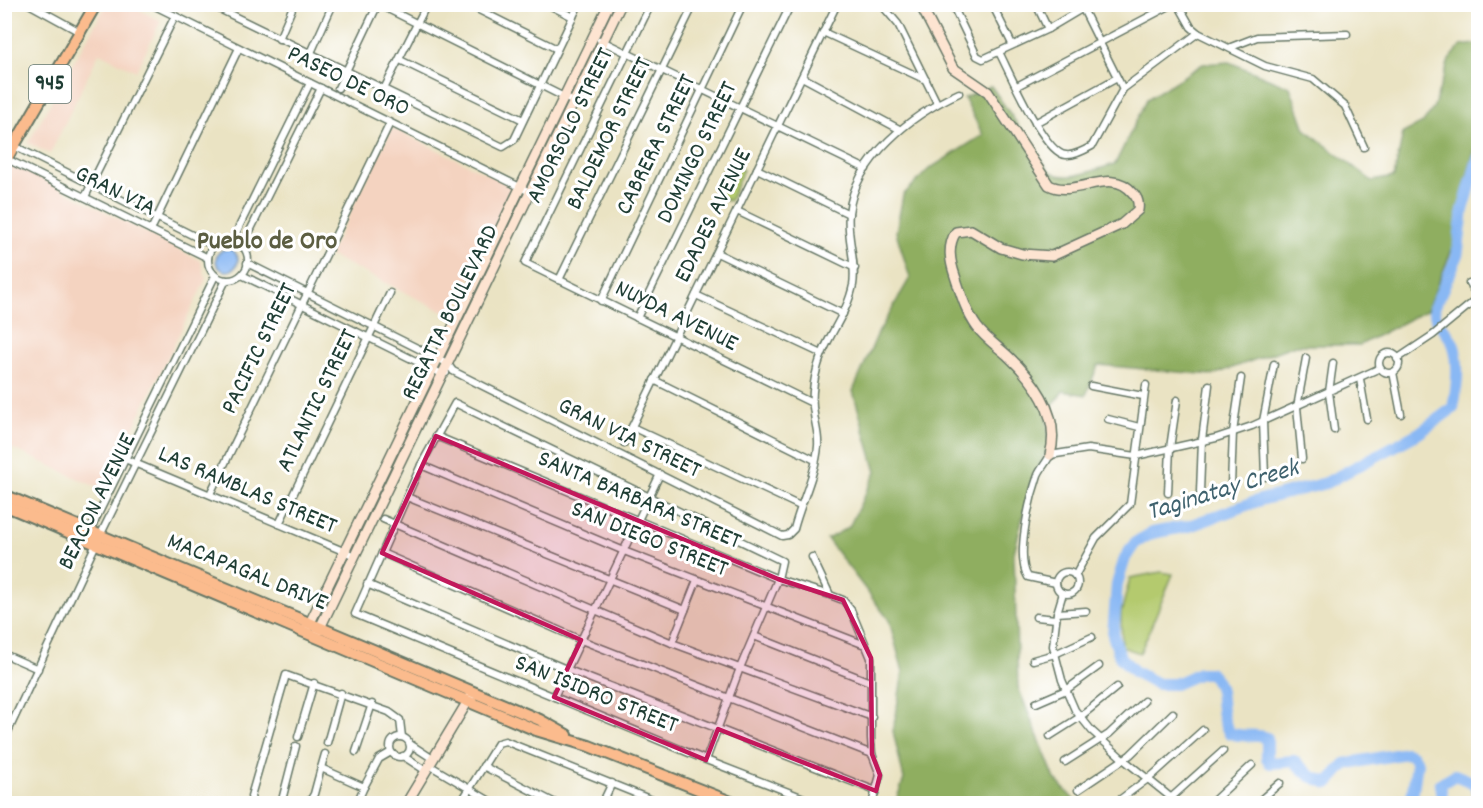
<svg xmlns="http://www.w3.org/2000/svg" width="1483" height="808" font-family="Dekko,sans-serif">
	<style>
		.built { fill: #f4d3c0 }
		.green { fill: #b4ca6e; stroke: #6a8451; stroke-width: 1.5 }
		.forest { fill: #8fae61; stroke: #57764a; stroke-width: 1.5 }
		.water { fill: #89b8f4; stroke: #547a94; stroke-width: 1.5 }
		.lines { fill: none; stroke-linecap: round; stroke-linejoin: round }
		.river { stroke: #89b8f4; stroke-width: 12 }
		.street-casing { stroke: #676; stroke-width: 9 }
		.secondary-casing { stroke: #676; stroke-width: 12 }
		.primary-casing { stroke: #676; stroke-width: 14 }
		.street { stroke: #fff; stroke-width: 6 }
		.secondary { stroke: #fde4d1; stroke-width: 9 }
		.primary { stroke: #fbbb8d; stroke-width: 10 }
		.marked { fill: #c2185b; fill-opacity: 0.2; stroke: #c2185b; stroke-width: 4.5; stroke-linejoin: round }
		.labels { text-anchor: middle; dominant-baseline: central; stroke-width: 6; stroke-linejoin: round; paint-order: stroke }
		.shield { fill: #fff; stroke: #627771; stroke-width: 1.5 }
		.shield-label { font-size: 22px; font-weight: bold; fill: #1f3d34 }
		.street-label { font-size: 24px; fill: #1f3d34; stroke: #fff }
		.water-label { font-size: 26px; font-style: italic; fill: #3f626e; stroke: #fff }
		.quarter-label { font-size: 27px; font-weight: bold; fill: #5c5e42; stroke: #fff }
	</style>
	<rect width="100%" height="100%" fill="#fff"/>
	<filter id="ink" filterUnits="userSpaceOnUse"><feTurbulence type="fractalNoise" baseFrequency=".0167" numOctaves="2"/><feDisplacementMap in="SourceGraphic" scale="12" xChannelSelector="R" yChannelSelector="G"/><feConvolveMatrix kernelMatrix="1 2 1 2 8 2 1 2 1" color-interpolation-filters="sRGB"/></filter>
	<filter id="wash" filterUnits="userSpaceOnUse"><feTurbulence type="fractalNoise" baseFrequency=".008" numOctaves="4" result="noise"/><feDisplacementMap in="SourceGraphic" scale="24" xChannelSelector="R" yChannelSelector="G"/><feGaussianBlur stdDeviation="1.35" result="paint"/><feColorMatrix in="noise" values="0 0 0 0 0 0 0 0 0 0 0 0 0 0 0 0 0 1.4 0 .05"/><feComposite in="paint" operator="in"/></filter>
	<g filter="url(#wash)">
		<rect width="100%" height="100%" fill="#eae3c3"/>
		<g class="built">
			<path d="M106,5h24l31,16 -25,50 -37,-18 -49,101 -22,-11z"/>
			<path d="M392,128l122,59 -62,129 -123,-61z"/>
			<path d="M11,163l190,98 5,18 -103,211 -98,-45 -1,-271z"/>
		</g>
		<g class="green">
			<path d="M726,163l17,7 -13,31 -18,-7z"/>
			<path d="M1161,572l12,2 -33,79 -18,-6 -1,-34 9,-35z"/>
		</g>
		<path class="forest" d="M1476,44l2,2v91l-18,66 -6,42 -27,65 -67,35h-65l-82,30 -115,-10 -12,30 -23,-4 -17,24 4,29 -19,38 -17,71 4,134 37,92 22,24h-182l9,-24 -11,-48 10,-59 -14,-52 -62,-81 22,-12 27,-55 -23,-81 25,-58 32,-55 -14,-46 7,-37 26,-26 54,-34 -19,-37 27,-12 57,83c16,16 47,0 67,-5l32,-65 56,-35 26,-2 61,25 15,42 67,52 22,-4 9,-44 20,-10 10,-14 16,-49 12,-14z"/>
		<circle class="water" cx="227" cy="260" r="11"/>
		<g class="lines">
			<g class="river">
				<path d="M1411,804l6,-41 -5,-8 -6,-2 -61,11 -17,19 -18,-7 -16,-15 -24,2 -3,-5v-20c-12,-5 -25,0 -37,-5 -15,-21 -2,-45 -20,-60h-10l-25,11h-17l-23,-12 -15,-15 -7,-22 4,-51 8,-26 10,-15 17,-10 37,-7 71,-26 66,-17 93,-50 34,-25c4,-20 7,-42 1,-62 -4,-14 -20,-23 -20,-38l23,-51 6,-47 15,-51"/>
				<path d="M1443,804l-3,-20 15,-9 19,8 4,8"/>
			</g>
		</g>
	</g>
	<g filter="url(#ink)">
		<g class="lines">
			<defs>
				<g id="street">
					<path d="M29,4l51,28"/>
					<path d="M151,4l379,188"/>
					<path d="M209,4l294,143 11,-7 65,-136"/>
					<path d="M378,4l196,98"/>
					<path d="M467,4l90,45"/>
					<path d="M547,4l26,13"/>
					<path d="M651,4l-126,259 287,140"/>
					<path d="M881,4l17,20 39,79"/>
					<path d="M952,4l25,52 6,3 65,-30 42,-25"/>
					<path d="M992,4l20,40"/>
					<path d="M1036,4l12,25"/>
					<path d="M1178,4l13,23 7,6 67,33 48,13 32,27 19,41"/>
					<path d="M1082,7l41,82"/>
					<path d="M823,32l103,48"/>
					<path d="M279,39l15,-35"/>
					<path d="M600,40l266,129"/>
					<path d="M1231,47l26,-10 90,-3"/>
					<path d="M999,52c10,19 45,102 67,103 7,1 19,-5 26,-9l31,-57 75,-56"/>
					<path d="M310,55l23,-51"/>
					<path d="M400,60l123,60"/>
					<path d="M802,77l97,52"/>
					<path d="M1017,86l156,-82"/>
					<path d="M338,88l40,-84"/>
					<path d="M383,91l44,-87"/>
					<path d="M1035,123l82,-45"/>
					<path d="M14,146l200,100"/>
					<path d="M7,159l201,99"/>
					<path d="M757,169l92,45"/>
					<path d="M85,197l90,-181"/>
					<path d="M737,211l118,57"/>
					<path d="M151,230l88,-182"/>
					<circle cx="228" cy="260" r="20"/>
					<path d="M232,241l78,-158"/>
					<path d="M242,247l79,-159"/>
					<path d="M717,253l126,61"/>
					<path d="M247,263l200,100 6,8 329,165 6,-1 6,-6c7,-27 22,-56 24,-83 1,-11 -3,-22 -4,-32 -3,-15 -1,-30 3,-45 7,-30 30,-53 36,-84 4,-24 -7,-48 -4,-72 6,-55 64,-99 110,-120"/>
					<path d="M242,275l200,99 4,-1"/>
					<path d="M559,280l135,-276"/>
					<path d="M1469,283l9,15"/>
					<path d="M696,295l126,59"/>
					<path d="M601,301l142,-297"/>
					<path d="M637,318l154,-314"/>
					<circle cx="1389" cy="363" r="10"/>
					<path d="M1397,359l36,-24 45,-37"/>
					<path d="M1333,363l-4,29 5,38"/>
					<path d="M1393,372l8,42"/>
					<path d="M1360,379l7,40"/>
					<path d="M654,380l161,80"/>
					<path d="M1091,386l52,10"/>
					<path d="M1108,419l31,8"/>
					<path d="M632,427l168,79"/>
					<path d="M436,436l342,143 52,16"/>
					<path d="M624,443l213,-439"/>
					<path d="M125,459l230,97"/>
					<path d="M1302,459l-5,-52 9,-49"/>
					<path d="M421,465l203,86 241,94"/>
					<path d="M1265,477l-2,-56 11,-57"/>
					<path d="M1231,485l2,-53 8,-54"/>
					<path d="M1200,492l2,-52 7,-55"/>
					<path d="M1168,493l2,-45 7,-48"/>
					<path d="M210,494l180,-371"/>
					<path d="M407,497l278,113"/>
					<path d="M383,519l289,124 200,74"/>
					<path d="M279,524l111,-231"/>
					<path d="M90,531l125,-255"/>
					<path d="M382,553l199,87 291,114"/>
					<path d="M812,557l18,38 13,5 8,10 20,48v80l1,16 8,21 -8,29"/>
					<circle cx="1067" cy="583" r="11"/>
					<path d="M1075,576l21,-38 34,-34 16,-119"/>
					<path d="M1056,583l-28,-6c-13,-20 2,-79 10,-102 3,-7 9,-13 12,-20l38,-6 48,7 80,-18 36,-12 128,-58"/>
					<path d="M367,584l199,85 310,122"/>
					<path d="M1063,593l-6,20 -4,33 9,34 13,30 17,21 31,28 56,45"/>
					<path d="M1057,613l29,-2"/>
					<path d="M1036,617l20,2"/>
					<path d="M754,636l116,46"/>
					<path d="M672,643l25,-63"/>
					<path d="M4,654l34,15"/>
					<path d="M1033,660l22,-6 37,-17"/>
					<path d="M554,697l106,-223"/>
					<path d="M1036,703l30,-13 33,-24"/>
					<path d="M1050,736l30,-19 37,-30"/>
					<path d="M298,737l16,-54"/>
					<circle cx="400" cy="747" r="10"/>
					<path d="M4,740l92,-196 130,-264"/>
					<path d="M327,743l14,-50"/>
					<path d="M410,744l23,15"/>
					<path d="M356,752l16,-48"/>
					<path d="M403,756l23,15"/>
					<path d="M706,760l34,-92 38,-89 4,-18 -327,-158 -34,62 -66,149 351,146 113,44"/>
					<path d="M1065,762l44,-28 35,-33"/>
					<path d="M429,765l66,39"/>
					<path d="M483,766l74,38"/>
					<path d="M321,768l4,-14"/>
					<path d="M1078,790l52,-35 43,-42"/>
					<path d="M360,796l4,-9"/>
					<path d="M260,804l-8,-2 -1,-6 35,-121 103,37 11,8 2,17"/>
					<path d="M281,804l15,-58"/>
					<path d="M308,804l6,-10 7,-26 43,19 15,-28 12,-7"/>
					<path d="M460,804l38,-61 7,-2 157,63"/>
					<path d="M602,804l10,-21"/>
					<path d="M1114,804l39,-29 50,-45"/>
					<path d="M1164,804l59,-53"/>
					<path d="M1210,804l42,-39"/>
					<path d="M1256,804l24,-21"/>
				</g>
				<g id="secondary">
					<path d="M920,4l33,64 35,24 61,93c26,14 62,-20 84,8 5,5 6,11 5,17l-16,14 -70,32 -30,-2 -21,-6 -30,-18 -15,2c-9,14 -6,29 -1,44 6,18 11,36 22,51 8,11 20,19 30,28 28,26 54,61 43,100"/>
					<path d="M307,629l302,-625"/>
					<path d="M318,632l303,-628"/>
					<path d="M406,804l65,-108"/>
				</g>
				<g id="primary">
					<path d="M4,163l92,-159"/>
					<path d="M4,495l536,225 27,15"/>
					<path d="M4,505l532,225 53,16 147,58"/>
				</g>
			</defs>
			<use href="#street" class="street-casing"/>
			<use href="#secondary" class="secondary-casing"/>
			<use href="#primary" class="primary-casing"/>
			<use href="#street" class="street"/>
			<use href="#secondary" class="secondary"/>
			<use href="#primary" class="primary"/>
		</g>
	</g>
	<path class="marked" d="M436,436l342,143 65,21 28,58 1,96 8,21 -4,16 -158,-62 -12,31 -152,-63 27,-57 -199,-87z"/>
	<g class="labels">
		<rect class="shield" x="29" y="65" width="42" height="38" rx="4.5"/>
		<g class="shield-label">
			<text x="50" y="84">945</text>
		</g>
		<g class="street-label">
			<text transform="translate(348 82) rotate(26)">PASEO DE ORO</text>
			<text transform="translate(571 126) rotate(-64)">AMORSOLO STREET</text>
			<text transform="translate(610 134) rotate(-64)">BALDEMOR STREET</text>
			<text transform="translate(657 145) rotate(-64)">CABRERA STREET</text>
			<text transform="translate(698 153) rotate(-64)">DOMINGO STREET</text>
			<text transform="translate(115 192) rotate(26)">GRAN VIA</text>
			<text transform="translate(714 216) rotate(-64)">EDADES AVENUE</text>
			<text transform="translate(451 313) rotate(-64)">REGATTA BOULEVARD</text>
			<text transform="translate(676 317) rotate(26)">NUYDA AVENUE</text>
			<text transform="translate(260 349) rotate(-64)">PACIFIC STREET</text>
			<text transform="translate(318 401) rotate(-64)">ATLANTIC STREET</text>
			<text transform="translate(629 439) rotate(26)">GRAN VIA STREET</text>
			<text transform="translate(247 491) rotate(23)">LAS RAMBLAS STREET</text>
			<text transform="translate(639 501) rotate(23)">SANTA BARBARA STREET</text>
			<text transform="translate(98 502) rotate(-64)">BEACON AVENUE</text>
			<text transform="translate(649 540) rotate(22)">SAN DIEGO STREET</text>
			<text transform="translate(247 573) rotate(22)">MACAPAGAL DRIVE</text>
			<text transform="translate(596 695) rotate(22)">SAN ISIDRO STREET</text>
		</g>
		<g class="water-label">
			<text transform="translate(1223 491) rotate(-17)">Taginatay Creek</text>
		</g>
		<g class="quarter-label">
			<text x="267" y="242">Pueblo de Oro</text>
		</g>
	</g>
	<rect width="1483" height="808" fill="none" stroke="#fff" stroke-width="24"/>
</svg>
